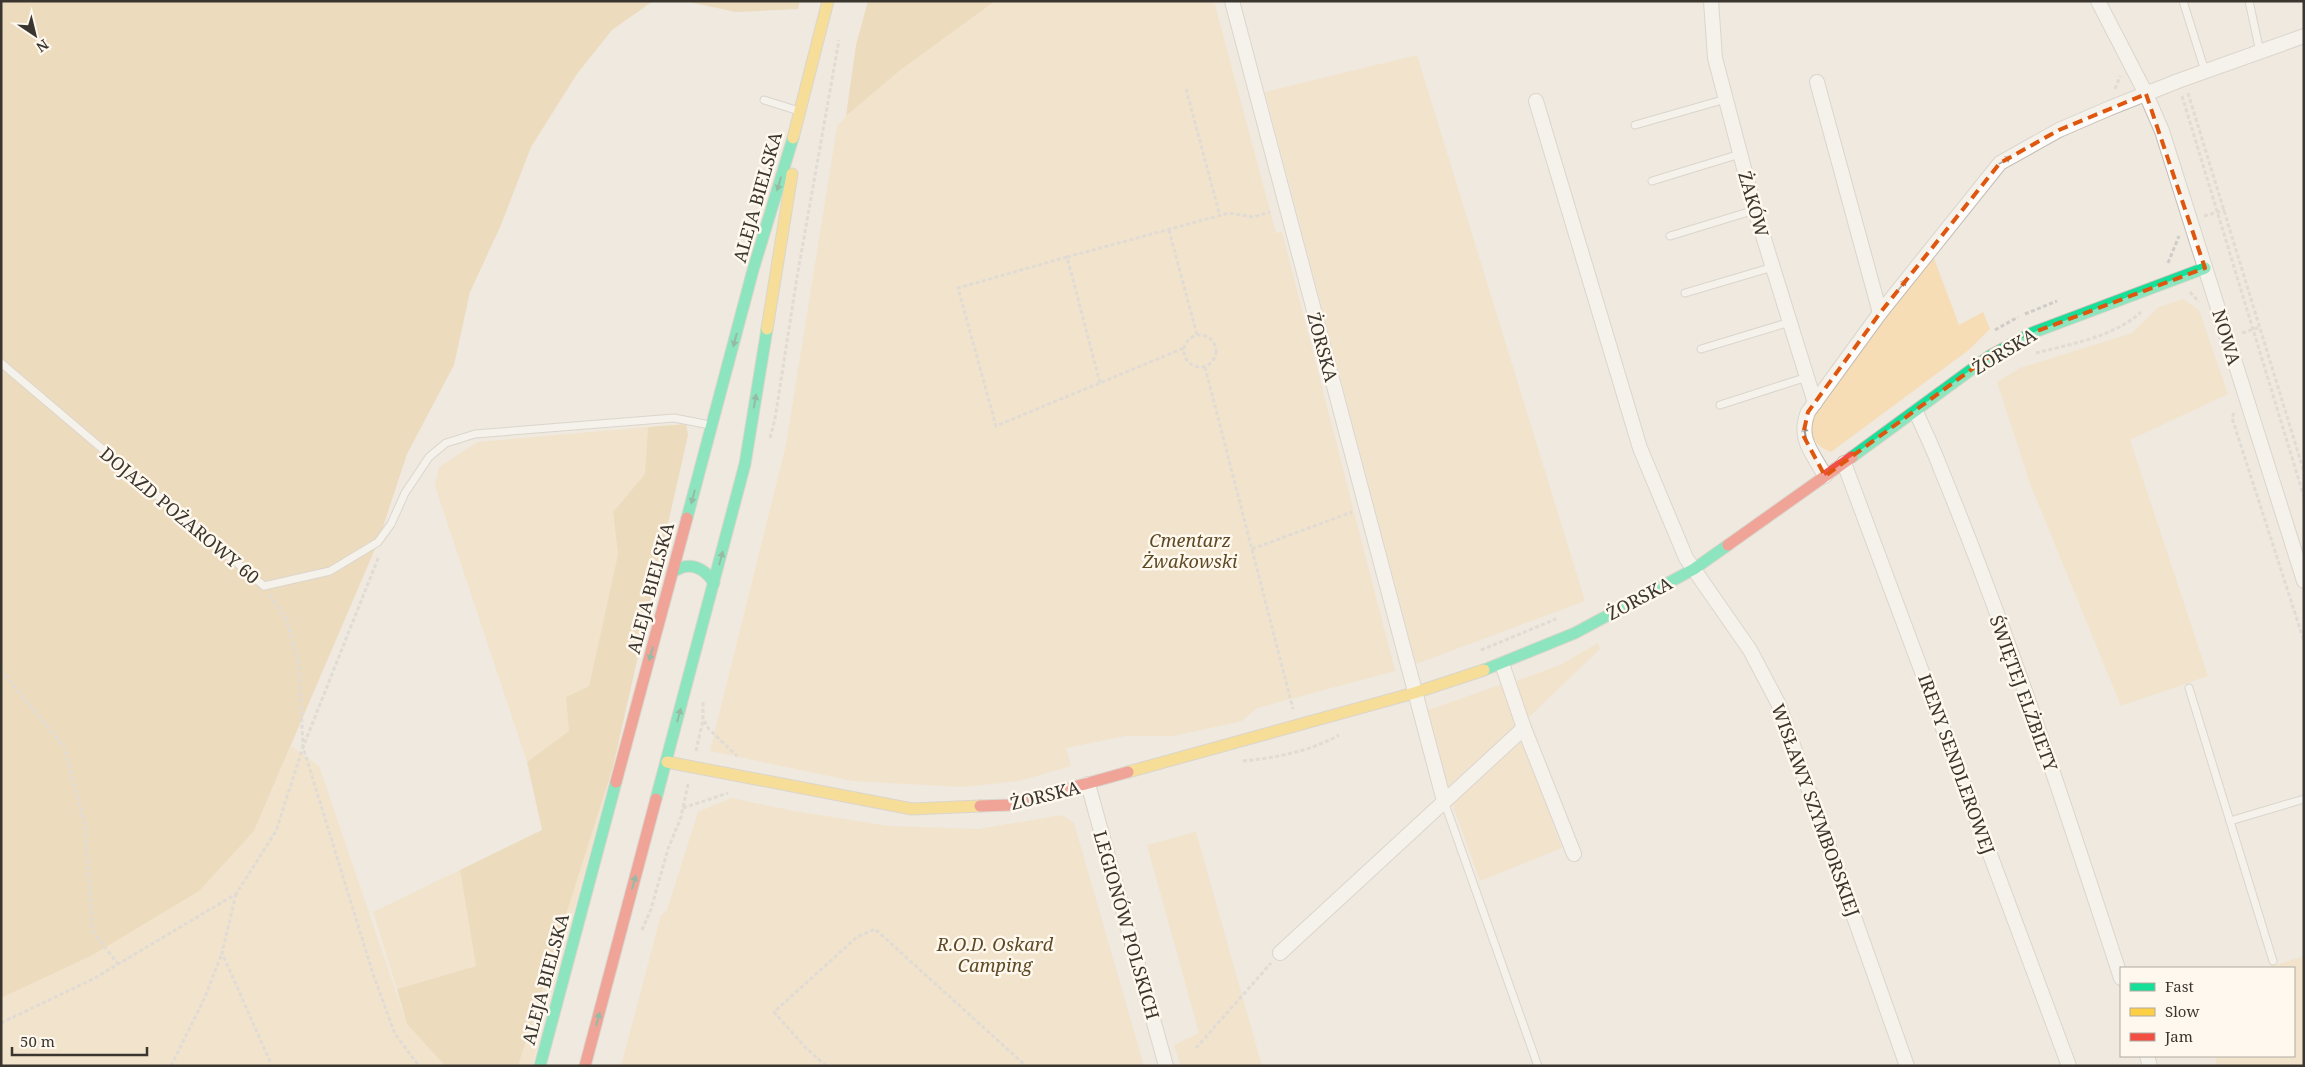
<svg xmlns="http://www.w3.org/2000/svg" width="2305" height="1067" font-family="'Noto Serif',serif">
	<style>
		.green { fill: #f6ddb5 }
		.forest { fill: #eacb97 }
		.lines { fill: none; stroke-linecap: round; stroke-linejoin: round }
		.lane-casing { stroke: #c3beb7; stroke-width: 9 }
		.street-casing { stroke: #c3beb7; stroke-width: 16 }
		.fast-casing { stroke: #c3beb7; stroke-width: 13 }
		.slow-casing { stroke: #c3beb7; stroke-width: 13 }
		.jam-casing { stroke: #c3beb7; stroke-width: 13 }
		.path { stroke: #cfccc9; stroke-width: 3; stroke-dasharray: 4 2.5; stroke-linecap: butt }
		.lane { stroke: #fdfcfa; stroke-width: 7 }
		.street { stroke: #fdfcfa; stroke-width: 14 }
		.fast { stroke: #16e098; stroke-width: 11 }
		.slow { stroke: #ffcf43; stroke-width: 11 }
		.jam { stroke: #f24e42; stroke-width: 11 }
		.oneway { fill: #9c9994 }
		.oneway2 { fill: #2a825e }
		.marked { fill: none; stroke: #df570e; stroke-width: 4; stroke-dasharray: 10 6; stroke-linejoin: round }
		.labels { text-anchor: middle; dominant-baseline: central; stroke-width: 5; stroke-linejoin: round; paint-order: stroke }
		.street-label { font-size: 18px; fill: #3a362f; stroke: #fef8ee }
		.park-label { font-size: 18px; font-style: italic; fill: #5e4924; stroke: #fef8ee }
	</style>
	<rect width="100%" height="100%" fill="#efe9df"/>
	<g class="green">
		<path d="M995,1h219l62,232 6,-1 113,439 -138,37 -15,13 -68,15h-48l-60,12 5,18 -52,15 -56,6 -110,-6 -143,-30 76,-306 51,-318 9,-11 52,-44z"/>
		<path d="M1417,55l168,546 -169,63 -151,-572z"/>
		<path d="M1933,256l26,69 24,-13 7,17 -20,20 -139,103c-23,-9 -22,-23 -15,-43z"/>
		<path d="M2183,299l16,11 29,84 -98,46 78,236 -87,30 -90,-220 -34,-104 23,-14 112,-35 27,-26z"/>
		<path d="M648,427l-3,47 -32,38 5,42 -29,132 -23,11 3,34 -42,31 -92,-276 4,-19 39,-25z"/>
		<path d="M1598,643l2,6 -74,71 -12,-38 46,-17z"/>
		<path d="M1505,683l14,43 -72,66 -24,-80z"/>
		<path d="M1522,739l40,109 -82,33 -28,-78z"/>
		<path d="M291,746l28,20 88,258 38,42h-444v-68l90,-42 163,-125z"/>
		<path d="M613,767l-81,299h-14z"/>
		<path d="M731,798l63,13 95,15 89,3 84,-14 12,8 70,243h-523l40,-151 6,-5 31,-98z"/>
		<path d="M1195,832h1l66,234h-81l-7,-21 25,-12 -52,-188z"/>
		<path d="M460,870l16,96 -79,23 -24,-77z"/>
		<path d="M2304,956v110h-87l-2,-10h79v-88h-27z"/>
	</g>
	<g class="forest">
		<path d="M1,1h652l-41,29 -35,44 -46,73 -30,78 -31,67 -16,73 -47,89 -29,88 -124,289 -55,60 -108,65 -90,42z"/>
		<path d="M684,1h116l-2,8 -62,3z"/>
		<path d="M868,1h127l-97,71 -52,44 10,-71z"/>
		<path d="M686,424l2,11 -75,332 -95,299h-73l-38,-42 -10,-35 79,-23 -16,-96 82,-40 -15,-68 42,-31 -3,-34 23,-11 29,-132 -5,-42 32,-38 3,-47z"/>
	</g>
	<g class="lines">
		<defs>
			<g id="lane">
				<path d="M2183,1l22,70"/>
				<path d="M2249,1l11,51"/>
				<path d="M764,100l35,11"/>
				<path d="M1635,125l91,-26"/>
				<path d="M1652,181l88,-27"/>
				<path d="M1670,236l85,-26"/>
				<path d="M1685,293l88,-26"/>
				<path d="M1701,349l89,-27"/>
				<path d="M1,363l263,223 66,-15 48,-29 13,-18 14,-31 24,-36 17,-14 29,-9 199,-16 36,7"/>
				<path d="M1720,405l87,-28"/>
				<path d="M2189,688l84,273"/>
				<path d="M1444,801l94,265"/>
				<path d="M2230,821l74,-22"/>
			</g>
			<g id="street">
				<path d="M1232,1l212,800"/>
				<path d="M1711,1l4,57 40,152 60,193"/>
				<path d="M2098,1l48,93 16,37 142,450"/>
				<path d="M1817,82l63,231"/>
				<path d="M1536,101l104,347 46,110 64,92 28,53 129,363"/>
				<path d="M1916,412c8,18 17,36 24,55 69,167 125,340 181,511"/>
				<path d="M1844,463l225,603"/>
				<path d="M1825,476c-12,-23 -28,-37 -17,-64l72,-99 120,-150 59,-33 51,-22 68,-27 126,-45"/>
				<path d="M1502,664l22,64 50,126"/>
				<path d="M1088,784l78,282"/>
				<path d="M1280,953l244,-225"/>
				<path d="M2147,1056l3,10"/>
			</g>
			<g id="fast">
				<path d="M1852,457l138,-101 42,-23 173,-65"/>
				<path d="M687,518l66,-248 40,-132"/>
				<path d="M672,573c16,-13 32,-6 42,10"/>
				<path d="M1484,670l91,-37 119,-64 34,-24"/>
				<path d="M656,799l89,-335 22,-135"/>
				<path d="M540,1066l76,-284"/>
			</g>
			<g id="slow">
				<path d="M793,138l35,-137"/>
				<path d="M767,329l25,-155"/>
				<path d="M667,762l245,47 68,-3"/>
				<path d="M1128,772l286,-79 70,-23"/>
			</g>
			<g id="jam">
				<path d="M1728,545l124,-88"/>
				<path d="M616,782l71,-264"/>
				<path d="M980,806l30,-1 118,-33"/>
				<path d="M585,1066l71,-267"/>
			</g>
		</defs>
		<use href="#lane" class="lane-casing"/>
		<use href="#street" class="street-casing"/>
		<use href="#fast" class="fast-casing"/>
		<use href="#slow" class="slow-casing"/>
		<use href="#jam" class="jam-casing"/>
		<g class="path">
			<path d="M1186,89l34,127"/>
			<path d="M2115,89l5,-13"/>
			<path d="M2188,93l116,379"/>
			<path d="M2182,96l122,401"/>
			<path d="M2204,216l21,-6"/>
			<path d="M1169,230l28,105"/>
			<path d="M1067,257l-109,31 38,138 188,-78"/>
			<path d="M2168,263l11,-27"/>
			<path d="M2190,292l9,10"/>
			<path d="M2025,314l32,-13"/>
			<path d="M1995,330l23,-13"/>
			<path d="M2242,333l18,-6"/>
			<circle cx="1200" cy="351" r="16"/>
			<path d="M2036,353c34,-9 78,-16 105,-41"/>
			<path d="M1205,367l88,342"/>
			<path d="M1100,383l-33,-126 162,-44 24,4 17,-5"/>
			<path d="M2234,413l-2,5 72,223"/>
			<path d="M770,438l5,-19 22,-142 42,-237"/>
			<path d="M1252,549l100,-37"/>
			<path d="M270,595l17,26 12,44 4,82 70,227 22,60 24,32"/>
			<path d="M1481,650l75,-31"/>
			<path d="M1,670l63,77 21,78 8,107 25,32"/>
			<path d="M704,721l5,8 28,27"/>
			<path d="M696,751l7,-31v-19"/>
			<path d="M1243,761c32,-3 68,-10 96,-26"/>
			<path d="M683,808l45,-15"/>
			<path d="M236,894l-14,59 50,113"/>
			<path d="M642,930l9,-21 17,-60 13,-32 7,-33"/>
			<path d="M1,1023l92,-44 143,-85 40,-63 27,-84 76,-191"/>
			<path d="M1196,1048l75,-85"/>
			<path d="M171,1066l34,-69 17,-44"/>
			<path d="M826,1066l-21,-19 -31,-35 83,-75 18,-8 151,137"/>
		</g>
		<use href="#lane" class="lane"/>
		<use href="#street" class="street"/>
		<use href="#fast" class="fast"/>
		<use href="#slow" class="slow"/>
		<use href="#jam" class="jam"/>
	</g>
	<defs><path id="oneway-solid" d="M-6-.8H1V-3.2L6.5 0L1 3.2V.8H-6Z" transform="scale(1.25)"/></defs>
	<g class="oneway">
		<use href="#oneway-solid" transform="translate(2005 160) rotate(-32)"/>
		<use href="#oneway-solid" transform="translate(1902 285) rotate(-51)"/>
		<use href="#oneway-solid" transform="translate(1805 433) rotate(-102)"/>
	</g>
	<g class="oneway2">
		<use href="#oneway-solid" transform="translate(779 184) rotate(106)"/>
		<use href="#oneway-solid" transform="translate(735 340) rotate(105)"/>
		<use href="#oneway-solid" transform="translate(755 401) rotate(-80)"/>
		<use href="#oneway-solid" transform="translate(693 497) rotate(105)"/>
		<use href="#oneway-solid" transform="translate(721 558) rotate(-75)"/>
		<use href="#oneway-solid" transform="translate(651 654) rotate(105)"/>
		<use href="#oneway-solid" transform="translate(679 715) rotate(-75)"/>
		<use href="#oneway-solid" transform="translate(634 882) rotate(-75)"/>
		<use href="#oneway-solid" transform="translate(598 1019) rotate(-75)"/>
	</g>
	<path d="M0 0H2305V1067H0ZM2146,94l59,174 -173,65 -42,23 -165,120 -22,-41 5,-23 72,-99 120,-150 59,-33z" fill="#efe9df" fill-opacity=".55" fill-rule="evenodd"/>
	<path class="marked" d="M2146,94l59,174 -173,65 -42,23 -165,120 -22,-41 5,-23 72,-99 120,-150 59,-33z"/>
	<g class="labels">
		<g class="street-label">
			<text transform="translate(757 197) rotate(-74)">ALEJA BIELSKA</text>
			<text transform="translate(1754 204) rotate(74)">ŻAKÓW</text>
			<text transform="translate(2227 337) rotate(73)">NOWA</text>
			<text transform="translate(1323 347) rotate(75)">ŻORSKA</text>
			<text transform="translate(2004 351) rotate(-31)">ŻORSKA</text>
			<text transform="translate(180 515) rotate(40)">DOJAZD POŻAROWY 60</text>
			<text transform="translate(650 588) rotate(-75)">ALEJA BIELSKA</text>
			<text transform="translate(1639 598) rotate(-28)">ŻORSKA</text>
			<text transform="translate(2024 693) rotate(70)">ŚWIĘTEJ ELŻBIETY</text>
			<text transform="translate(1957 764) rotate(70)">IRENY SENDLEROWEJ</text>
			<text transform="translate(1045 795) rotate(-14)">ŻORSKA</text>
			<text transform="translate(1816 810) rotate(70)">WISŁAWY SZYMBORSKIEJ</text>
			<text transform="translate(1127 925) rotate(74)">LEGIONÓW POLSKICH</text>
			<text transform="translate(545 979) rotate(-75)">ALEJA BIELSKA</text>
		</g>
		<g class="park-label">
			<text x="1190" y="540">Cmentarz<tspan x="1190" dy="21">Żwakowski</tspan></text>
			<text x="995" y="944">R.O.D. Oskard<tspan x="995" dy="21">Camping</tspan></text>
		</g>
	</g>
	<rect width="2305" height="1067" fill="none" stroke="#3a362f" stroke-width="5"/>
	<rect x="2120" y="967" width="175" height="90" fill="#fef8ee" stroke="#b0aaa2"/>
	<rect x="2130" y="983" width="25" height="8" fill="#16e098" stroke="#b0aaa2"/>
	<text x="2165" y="992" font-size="15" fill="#3a362f">Fast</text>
	<rect x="2130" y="1008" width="25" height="8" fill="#ffcf43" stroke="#b0aaa2"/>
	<text x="2165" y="1017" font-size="15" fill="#3a362f">Slow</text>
	<rect x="2130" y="1033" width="25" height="8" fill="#f24e42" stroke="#b0aaa2"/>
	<text x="2165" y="1042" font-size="15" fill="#3a362f">Jam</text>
	<g transform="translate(35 35) rotate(145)" stroke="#fef8ee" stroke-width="4" paint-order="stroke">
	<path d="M0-4L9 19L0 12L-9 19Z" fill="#3a362f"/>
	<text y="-8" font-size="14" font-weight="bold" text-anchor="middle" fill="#3a362f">N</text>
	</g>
	<path d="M12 1047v8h135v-8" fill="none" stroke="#3a362f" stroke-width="2.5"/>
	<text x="20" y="1047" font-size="15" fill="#3a362f" stroke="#fef8ee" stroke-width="4" paint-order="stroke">50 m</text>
</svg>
